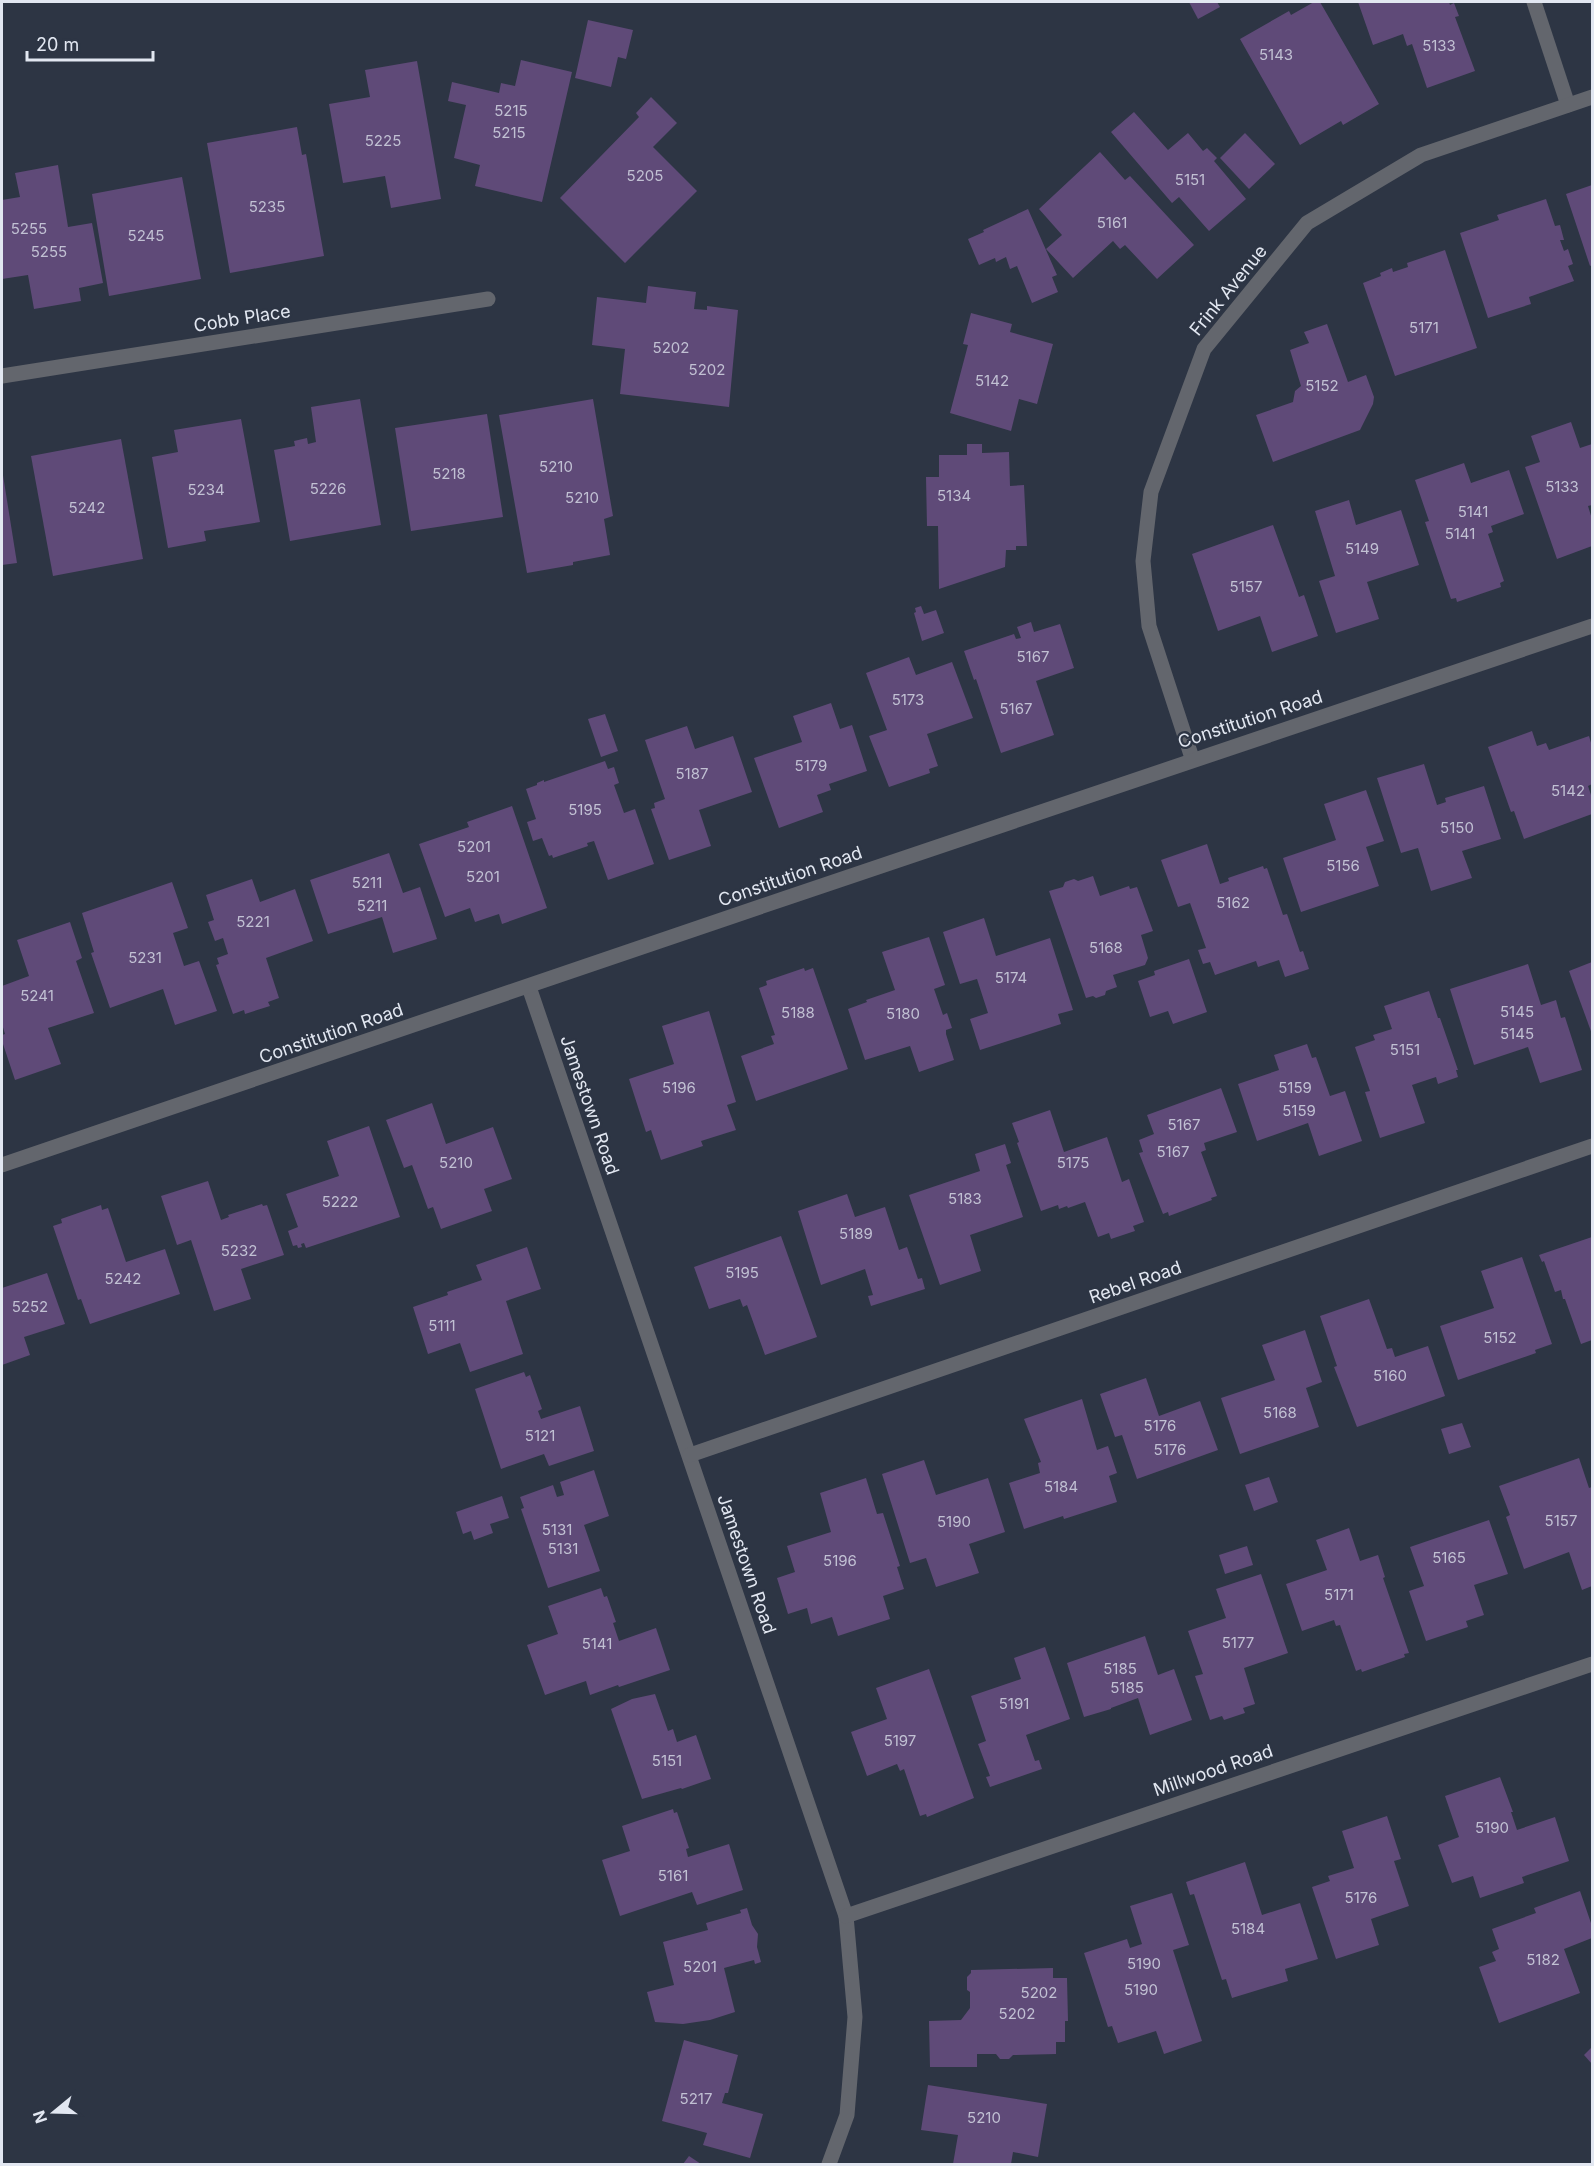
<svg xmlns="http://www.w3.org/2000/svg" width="1594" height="2166" font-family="Inter,sans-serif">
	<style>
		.building { fill: #5f4a78 }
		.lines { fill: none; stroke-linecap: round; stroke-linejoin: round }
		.minor { stroke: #63666d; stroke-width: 15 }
		.labels { text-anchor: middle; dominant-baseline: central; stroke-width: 4.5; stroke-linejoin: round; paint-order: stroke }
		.number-label { font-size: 15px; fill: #c1c0d3 }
		.street-label { font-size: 18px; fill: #e2e7f1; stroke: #2d3544 }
	</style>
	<rect width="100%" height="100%" fill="#2d3544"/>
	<g class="building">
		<path d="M1189,2h28l3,5 -22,12z"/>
		<path d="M1314,2h6l59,102 -36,21 -2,-4 -41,24 -60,-106 49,-28 2,4z"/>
		<path d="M1358,2h91l1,3 4,-2 5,13 -4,1 20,54 -48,17 -15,-44 -5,2 -4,-12 -30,11z"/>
		<path d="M588,20l45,10 -7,29 -8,-2 -7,30 -36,-9z"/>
		<path d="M521,60l51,12 -30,130 -67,-16 5,-21 -26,-7 12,-53 -18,-4 4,-19 47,11 2,-10 14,3z"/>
		<path d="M417,61l24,138 -50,9 -6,-32 -42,7 -14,-79 41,-7 -5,-27z"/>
		<path d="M651,97l26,26 -24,24 44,44 -72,72 -65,-65 79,-81 -3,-4z"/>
		<path d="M1134,112l34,38 20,-17 15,18 4,-3 10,10 -3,3 32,38 -37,32 -30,-34 -7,6 -61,-71z"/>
		<path d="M297,127l5,28 4,-1 18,102 -94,17 -23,-130z"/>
		<path d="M1245,133l30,31 -26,25 -29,-31z"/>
		<path d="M1100,152l25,28 5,-4 64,69 -37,34 -32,-34 -5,4 -7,-8 -40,37 -27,-29 16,-14 -23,-26z"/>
		<path d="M58,165l10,62 24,-4 11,60 -24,5 2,13 -47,8 -6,-34 -26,4v-79l18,-3 -5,-24z"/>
		<path d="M182,177l19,102 -92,17 -17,-102z"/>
		<path d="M1592,185v80l-2,1 -24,-72z"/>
		<path d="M1546,199l9,27 5,-1 4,15h-4l4,11 4,-2 5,15 -5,2 6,15 -45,16 2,7 -43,14 -28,-85 39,-13 -2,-5z"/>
		<path d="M1028,209l29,66 -5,2 6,15 -26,11 -15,-37 -7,3 -4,-12 -10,5 -1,-4 -16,7 -11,-26 16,-7 -1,-2z"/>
		<path d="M1445,250l32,98 -82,28 -32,-93 18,-7 -1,-3 12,-5 1,4 15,-5 -1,-4z"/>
		<path d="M648,286l48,6 -2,17 13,1v-4l31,4 -9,97 -109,-13 5,-45 -33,-4 5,-48 49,6z"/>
		<path d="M971,313l41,11 -2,8 43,12 -16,60 -18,-5 -8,32 -61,-18 18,-68 -5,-1z"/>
		<path d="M1327,324l21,58 18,-7 8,22 -1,7 -13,26 -87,32 -17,-47 37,-13 2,-11 6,-5 -11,-36 19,-7 -5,-11z"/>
		<path d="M360,399l21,126 -91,16 -16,-91 21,-4 -1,-5 13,-3 1,6 8,-2 -5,-35z"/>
		<path d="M593,399l20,117 -9,3 6,36 -37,7v3l-46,8 -28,-158z"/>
		<path d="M487,414l16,103 -92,14 -16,-103z"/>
		<path d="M241,419l19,103 -56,9 2,10 -38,7 -16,-91 26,-5 -4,-22z"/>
		<path d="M1571,422l9,26 12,-4v61l-4,1 4,13v27l-35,13 -32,-92 15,-5 -9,-26z"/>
		<path d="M121,439l22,120 -90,17 -22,-120z"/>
		<path d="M967,444h15v9l27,-1 1,34 14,-1 3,61h-11v4h-10l-1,17 -66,22 -1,-63h-11l-1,-49h13v-22h28z"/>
		<path d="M1464,463l7,20 38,-13 15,44 -33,12 2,6 -5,2 16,47 -4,2 1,4 -44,15 -1,-4 -5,1 -26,-77 4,-1 -14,-41z"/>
		<path d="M2,469l15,94 -15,2z"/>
		<path d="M1349,500l7,25 45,-15 18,55 -52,17 12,37 -43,14 -17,-52 16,-5 -20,-65z"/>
		<path d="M1273,525l24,66 2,6 5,-2 14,41 -46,16 -12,-36 -42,15 -26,-77z"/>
		<path d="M921,606l3,8 12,-4 8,23 -22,8 -8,-28 2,-1 -1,-4z"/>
		<path d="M1031,622l3,10 26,-8 14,44 -38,13 18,54 -53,18 -25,-74 -2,1 -10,-29 50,-17 2,5 5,-1 -4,-11z"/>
		<path d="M909,657l7,18 36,-13 21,56 -46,16 11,32 -9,3 1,4 -41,14 -20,-51 18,-6 -21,-57z"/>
		<path d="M831,703l9,26 12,-4 15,46 -38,13 2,6 -14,5 6,17 -44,16 -25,-70 48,-16 -9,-26z"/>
		<path d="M605,714l13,37 -17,6 -13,-38z"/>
		<path d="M687,726l8,23 38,-13 19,56 -53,18 12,36 -42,14 -18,-51 4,-1 -1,-5 11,-4 -20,-59z"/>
		<path d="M1532,731l5,15 9,-3 3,7 40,-14 3,10v38l-4,2 4,12v16l-68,25 -10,-28 -3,1 -23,-65z"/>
		<path d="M605,761l3,8 6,-2 5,16 -5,2 10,28 11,-4 19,55 -46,16 -14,-39 -7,2 1,3 -35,12 -1,-3 -3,1 -7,-18 -9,3 -6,-19 9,-3 -10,-30 11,-4v-2l7,-3v2z"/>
		<path d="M1424,764l13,41 9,-3 -1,-4 39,-12 17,53 -39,12 10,27 -41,13 -13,-43 -17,5 -24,-75z"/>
		<path d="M1366,790l18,51 -18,6 13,39 -78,26 -18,-54 53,-18 -12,-36z"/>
		<path d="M512,806l35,102 -45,16 -3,-10 -24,8 -5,-14 -25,9 -26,-73 50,-17 -2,-5z"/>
		<path d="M1207,844l13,40 9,-3 -1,-3 35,-12 1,3 3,-1 16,47 4,-1 13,38 3,-1 6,18 -24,8 -6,-17 -21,7 -2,-6 -41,14 -5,-13 -7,2 -5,-14 8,-2 -16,-45 -12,4 -17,-47z"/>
		<path d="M389,853l14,40 17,-6 17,52 -44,14 -11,-36 -54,17 -18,-54z"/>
		<path d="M1093,876l7,20 29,-10 1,3 7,-2 16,44 -12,4 7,23 -3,7 -32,10 4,12 -11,4 -1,4 -9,3 -3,-2 -7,2 -37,-107 14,-4 2,-5 9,-3 4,2z"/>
		<path d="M252,879l8,23 35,-13 18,52 -47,17 13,40 -11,4 2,4 -25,8 -1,-4 -11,4 -17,-49 3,-1 -2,-6 11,-4 -5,-16 -8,3 -7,-19 6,-2 -8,-25z"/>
		<path d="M172,882l16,46 -15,5 11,33 15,-5 18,50 -42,14 -12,-36 -53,19 -19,-55 3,-1 -12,-39z"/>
		<path d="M984,918l12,38 54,-18 23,72 -15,4 3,10 -81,26 -10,-31 18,-6 -11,-34 -17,5 -17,-52z"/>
		<path d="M70,922l12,36 -6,3 18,52 -46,15 13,36 -46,16 -13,-39v-6l3,-1 -3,-10v-38l27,-10 -12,-36z"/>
		<path d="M929,937l16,48 -11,4 9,26 4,-2 5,15 -6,2v4l8,26 -35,12 -9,-26 -45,14 -17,-51 19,-7 -1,-2 29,-10 -13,-38z"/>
		<path d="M1189,959l18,53 -34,12 -5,-13 -18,6 -12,-36 17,-6 -1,-4z"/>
		<path d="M1592,962v72l-23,-63z"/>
		<path d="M1528,964l13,41 15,-5 5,18 4,-1 17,53 -42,13 -12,-36 -54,18 -24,-76z"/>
		<path d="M804,968l1,3 8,-3 35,101 -92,32 -15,-45 33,-12 -3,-8 4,-1 -16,-47 8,-3 -1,-4z"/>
		<path d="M1429,991l9,27h2l18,52h-2l2,7 -20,7 -2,-7 -24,8 13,38 -45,15 -15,-46 5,-1 -15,-44 20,-7 -2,-5 19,-6 -8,-23z"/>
		<path d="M709,1011l27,91 -9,3 9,25 -35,11 2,5 -42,14 -10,-30 -5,2 -17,-53 45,-15 -12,-38z"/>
		<path d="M1307,1044l5,14 4,-1 14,39 15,-5 17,50 -43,15 -11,-33 -51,18 -19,-57 41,-14 -5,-15z"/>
		<path d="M1221,1088l16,44 -33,11 2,7 -5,2 16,44 -6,2 1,2 -43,16 -1,-4 -5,2 -24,-61 4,-1 -4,-12 15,-6 -7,-19z"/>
		<path d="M432,1103l14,41 47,-17 19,52 -28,10 8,22 -51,18 -8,-22 -5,2 -16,-44 -8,3 -18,-48z"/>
		<path d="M1050,1110l14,42 43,-15 15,45 7,-3 15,43 -11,4 2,5 -24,8 -2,-6 -11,4 -13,-35 -17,6 -1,-2 -8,3 -1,-4 -17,6 -24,-68 2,-1 -7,-19z"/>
		<path d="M369,1126l31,91 -94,31 -2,-5 -3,1 1,3 -4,1 -1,-3 -4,1 -5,-15 10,-4 -12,-33 53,-18 -12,-35z"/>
		<path d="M1005,1144l6,19 -5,2 17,52 -53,18 11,36 -41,14 -31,-90 71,-24 -5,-17z"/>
		<path d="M208,1181l13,39 8,-3 -1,-2 34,-11 1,2 4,-1 17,50 -43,14 10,30 -37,12 -23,-71 -14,5 -16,-49z"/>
		<path d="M847,1194l8,23 30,-10 14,43 8,-3 11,32 4,-1 3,11 -54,17 -3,-10 5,-1 -8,-26 -44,16 -23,-74z"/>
		<path d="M101,1205l1,5 6,-2 18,54 39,-13 15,45 -90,30 -9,-25 -3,1 -25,-74 9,-3 -1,-4z"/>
		<path d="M781,1236l36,101 -52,18 -18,-50 -4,2 -3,-8 -31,10 -15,-42z"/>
		<path d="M1592,1237v103l-11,4 -16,-45h-2l-2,-9 -6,2 -11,-31 -2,1 -3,-7z"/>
		<path d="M527,1247l14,42 -35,12 17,53 -53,18 -10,-29 -32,11 -15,-47 35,-12 -1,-3 35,-12 -6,-15z"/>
		<path d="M1522,1257l30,87 -17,6 1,3 -78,27 -18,-54 54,-18 -13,-37z"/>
		<path d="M47,1273l18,51 -41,13 6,18 -28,10v-77z"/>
		<path d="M1369,1299l18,50 5,-1 3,9 33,-11 17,50 -88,31 -23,-60 3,-1 -17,-50z"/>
		<path d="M1305,1330l17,52 -16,6 13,39 -79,27 -19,-56 54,-18 -13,-35z"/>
		<path d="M524,1372l2,5 4,-2 12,34 -4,2 3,8 39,-13 14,45 -45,15 -5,-12 -43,15 -26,-80z"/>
		<path d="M1146,1378l13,38 41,-15 18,49 -81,29 -15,-44 -7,2 -15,-43z"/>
		<path d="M1082,1399l15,51 11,-4 9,27 -8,3 8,26 -53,17 -1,-3 -39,13 -15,-46 31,-10 -2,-10 3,-1 -17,-43z"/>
		<path d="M1462,1423l9,24 -22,7 -8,-25z"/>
		<path d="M1579,1458l10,30 3,-1v99l-10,4 -13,-38 -45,17 -18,-52 4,-2 -11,-29z"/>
		<path d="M924,1460l12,35 52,-17 17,54 -36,12 10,29 -43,14 -10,-29 -16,5 -28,-89z"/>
		<path d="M594,1470l15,46 -25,9 16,46 -52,17 -27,-79 3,-1 -4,-11 33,-12 4,12 7,-2 -4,-13z"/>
		<path d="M1269,1477l9,25 -24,9 -9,-26z"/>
		<path d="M866,1478l11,36 6,-1 17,53 -3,1 7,22 -21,7 7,23 -52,17 -6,-19 -21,7 -4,-16 -19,6 -11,-36 18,-6 -8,-26 44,-14 -11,-39z"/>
		<path d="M502,1496l7,22 -19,6 3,9 -19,7 -3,-9 -8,3 -7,-22z"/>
		<path d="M1489,1520l19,54 -34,11 10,30 -18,6 2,6 -42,14 -17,-50 15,-5 -14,-39z"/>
		<path d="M1349,1528l11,33 18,-6 7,22 -2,1 26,75 -5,1 1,3 -43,15 -1,-3 -5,2 -16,-46 -4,1 -2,-6 -32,11 -16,-47 41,-14 -11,-30z"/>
		<path d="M1247,1546l6,19 -28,9 -6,-19z"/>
		<path d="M1261,1574l27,79 -44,15 11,36 -12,4 2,5 -21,7 -2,-4 -12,4 -15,-44 8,-2 -15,-43 38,-13 -10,-29z"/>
		<path d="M601,1588l3,9 3,-1 9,26 -3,1 6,18 37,-13 14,42 -51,17 -1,-2 -28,10 -4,-14 -41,14 -18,-50 31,-11 -10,-28z"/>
		<path d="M1145,1636l13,39 16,-6 18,51 -42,15 -12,-37 -27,10v1l-27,8 -17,-54z"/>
		<path d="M1045,1647l25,72 -44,16 9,26 4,-1 3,9 -52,18 -4,-10 4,-1 -12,-32 8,-3 -15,-45 50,-17 -7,-21z"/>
		<path d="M929,1669l45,129 -47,19 -1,-3 -6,2 -16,-47 -4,2 -3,-7 -30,12 -16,-44 36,-13 -11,-31z"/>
		<path d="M655,1694l13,37 5,-2 4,13 19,-7 15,44 -29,10 -1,-1 -39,11 -31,-90 21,-10z"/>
		<path d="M1500,1777l13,35h-2l6,18 38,-13 14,44 -47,16 2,6 -44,15 -7,-22 -21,7 -14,-38 21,-8 -14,-41z"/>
		<path d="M673,1809l1,4 3,-1 12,36 -3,1 2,8 41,-13 14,46 -46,15 -5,-13 -72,24 -18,-56 28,-9 -8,-25z"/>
		<path d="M1387,1816l14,43 -7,2 15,45 -38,13 8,26 -43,14 -24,-72 18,-6 -2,-5 26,-8 -12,-37z"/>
		<path d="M1245,1862l17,53 38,-12 18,56 -33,10 3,12 -56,17 -6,-19 -4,1 -28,-86 -4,1 -4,-13z"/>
		<path d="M1580,1891l12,35v12l-28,11 16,44 -81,30 -20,-56 17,-6 -4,-9 7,-3 -7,-20 44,-16 -2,-5z"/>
		<path d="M1172,1893l17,52 -16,5 29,91 -38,13 -8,-23 -38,12 -6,-17 -4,1 -24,-74 43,-14 3,9 12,-4 -12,-38z"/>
		<path d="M747,1908l5,17 6,9 -1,13 4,15 -6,2 -1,-4 -30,8 11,44 -25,8 -27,4 -28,-2 -8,-30 27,-7 -11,-43 45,-12 -2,-7 35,-10 -1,-3z"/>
		<path d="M1053,1968v10h14l1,43h-3v21h-9v12l-43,1 -4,4h-9l-4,-5h-19v13h-47l-1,-46 32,-1 9,-12v-16l-3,-2v-13l4,-4v-3z"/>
		<path d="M684,2040l54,15 -10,38h-3l-3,10 41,11 -13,44 -47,-13 4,-12 -45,-12z"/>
		<path d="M1592,2047v17l-8,-9z"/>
		<path d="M928,2085l119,19 -9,53 -25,-5 -2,12h-58l5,-29 -37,-5z"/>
		<path d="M689,2156l12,8h-18z"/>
	</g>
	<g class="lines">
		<g class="minor">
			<path d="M1534,2l34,103"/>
			<path d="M2,376l486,-77"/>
			<path d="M1192,758l-43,-132 -6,-65 8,-69 53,-143 103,-126 114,-68 171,-58"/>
			<path d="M529,987l317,929 9,101 -8,98 -18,49"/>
			<path d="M2,1165c530,-179 1059,-363 1590,-539"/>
			<path d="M690,1455l902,-309"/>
			<path d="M846,1916l746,-252"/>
		</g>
	</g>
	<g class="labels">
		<g class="number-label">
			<text x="1439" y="45">5133</text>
			<text x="1276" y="54">5143</text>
			<text x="511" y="110">5215</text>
			<text x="509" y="132">5215</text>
			<text x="383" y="140">5225</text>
			<text x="645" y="175">5205</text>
			<text x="1190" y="179">5151</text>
			<text x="267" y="206">5235</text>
			<text x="1112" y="222">5161</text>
			<text x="29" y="228">5255</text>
			<text x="146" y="235">5245</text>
			<text x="49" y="251">5255</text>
			<text x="1424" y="327">5171</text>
			<text x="671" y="347">5202</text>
			<text x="707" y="369">5202</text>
			<text x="992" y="380">5142</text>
			<text x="1322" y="385">5152</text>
			<text x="556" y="466">5210</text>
			<text x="449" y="473">5218</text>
			<text x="1562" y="486">5133</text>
			<text x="328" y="488">5226</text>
			<text x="206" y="489">5234</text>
			<text x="954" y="495">5134</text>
			<text x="582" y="497">5210</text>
			<text x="87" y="507">5242</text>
			<text x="1473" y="511">5141</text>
			<text x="1460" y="533">5141</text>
			<text x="1362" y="548">5149</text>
			<text x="1246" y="586">5157</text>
			<text x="1033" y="656">5167</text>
			<text x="908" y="699">5173</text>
			<text x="1016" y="708">5167</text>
			<text x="811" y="765">5179</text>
			<text x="692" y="773">5187</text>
			<text x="1568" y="790">5142</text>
			<text x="585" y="809">5195</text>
			<text x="1457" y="827">5150</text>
			<text x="474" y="846">5201</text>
			<text x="1343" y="865">5156</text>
			<text x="483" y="876">5201</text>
			<text x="367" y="882">5211</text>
			<text x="1233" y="902">5162</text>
			<text x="372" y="905">5211</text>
			<text x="253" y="921">5221</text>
			<text x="1106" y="947">5168</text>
			<text x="145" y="957">5231</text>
			<text x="1011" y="977">5174</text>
			<text x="37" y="995">5241</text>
			<text x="1517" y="1011">5145</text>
			<text x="798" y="1012">5188</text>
			<text x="903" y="1013">5180</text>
			<text x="1517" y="1033">5145</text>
			<text x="1405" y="1049">5151</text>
			<text x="679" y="1087">5196</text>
			<text x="1295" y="1087">5159</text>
			<text x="1299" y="1110">5159</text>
			<text x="1184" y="1124">5167</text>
			<text x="1173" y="1151">5167</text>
			<text x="456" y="1162">5210</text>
			<text x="1073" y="1162">5175</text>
			<text x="965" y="1198">5183</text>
			<text x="340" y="1201">5222</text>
			<text x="856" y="1233">5189</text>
			<text x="239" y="1250">5232</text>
			<text x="742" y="1272">5195</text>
			<text x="123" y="1278">5242</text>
			<text x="30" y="1306">5252</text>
			<text x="442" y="1325">5111</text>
			<text x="1500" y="1337">5152</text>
			<text x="1390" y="1375">5160</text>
			<text x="1280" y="1412">5168</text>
			<text x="1160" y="1425">5176</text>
			<text x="540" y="1435">5121</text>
			<text x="1170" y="1449">5176</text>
			<text x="1061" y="1486">5184</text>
			<text x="1561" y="1520">5157</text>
			<text x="954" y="1521">5190</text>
			<text x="557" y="1529">5131</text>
			<text x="563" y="1548">5131</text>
			<text x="1449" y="1557">5165</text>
			<text x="840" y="1560">5196</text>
			<text x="1339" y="1594">5171</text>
			<text x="1238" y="1642">5177</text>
			<text x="597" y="1643">5141</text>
			<text x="1120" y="1668">5185</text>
			<text x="1127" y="1687">5185</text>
			<text x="1014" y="1703">5191</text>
			<text x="900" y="1740">5197</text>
			<text x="667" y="1760">5151</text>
			<text x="1492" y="1827">5190</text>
			<text x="673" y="1875">5161</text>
			<text x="1361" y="1897">5176</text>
			<text x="1248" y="1928">5184</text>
			<text x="1543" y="1959">5182</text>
			<text x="1144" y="1963">5190</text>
			<text x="700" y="1966">5201</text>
			<text x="1141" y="1989">5190</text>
			<text x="1039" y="1992">5202</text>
			<text x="1017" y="2013">5202</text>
			<text x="696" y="2098">5217</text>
			<text x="984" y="2117">5210</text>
		</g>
		<g class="street-label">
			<text transform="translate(1228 290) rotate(-51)">Frink Avenue</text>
			<text transform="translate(242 318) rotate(-9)">Cobb Place</text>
			<text transform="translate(1250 719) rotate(-18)">Constitution Road</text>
			<text transform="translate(790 876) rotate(-19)">Constitution Road</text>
			<text transform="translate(331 1033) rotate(-19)">Constitution Road</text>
			<text transform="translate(590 1105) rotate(71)">Jamestown Road</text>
			<text transform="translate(1135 1282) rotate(-19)">Rebel Road</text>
			<text transform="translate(747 1564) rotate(71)">Jamestown Road</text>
			<text transform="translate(1213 1770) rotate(-19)">Millwood Road</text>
		</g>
	</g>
	<rect width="1594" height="2166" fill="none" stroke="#e2e7f1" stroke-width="6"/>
	<g transform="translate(54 2112) rotate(251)" stroke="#2d3544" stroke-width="4.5" paint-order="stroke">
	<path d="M0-4.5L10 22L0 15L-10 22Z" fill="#e2e7f1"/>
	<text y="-9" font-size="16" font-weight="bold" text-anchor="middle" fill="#e2e7f1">N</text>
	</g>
	<path d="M27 51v9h126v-9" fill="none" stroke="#e2e7f1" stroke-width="3"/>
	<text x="36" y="51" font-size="18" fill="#e2e7f1" stroke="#2d3544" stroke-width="4.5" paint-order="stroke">20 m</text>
</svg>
